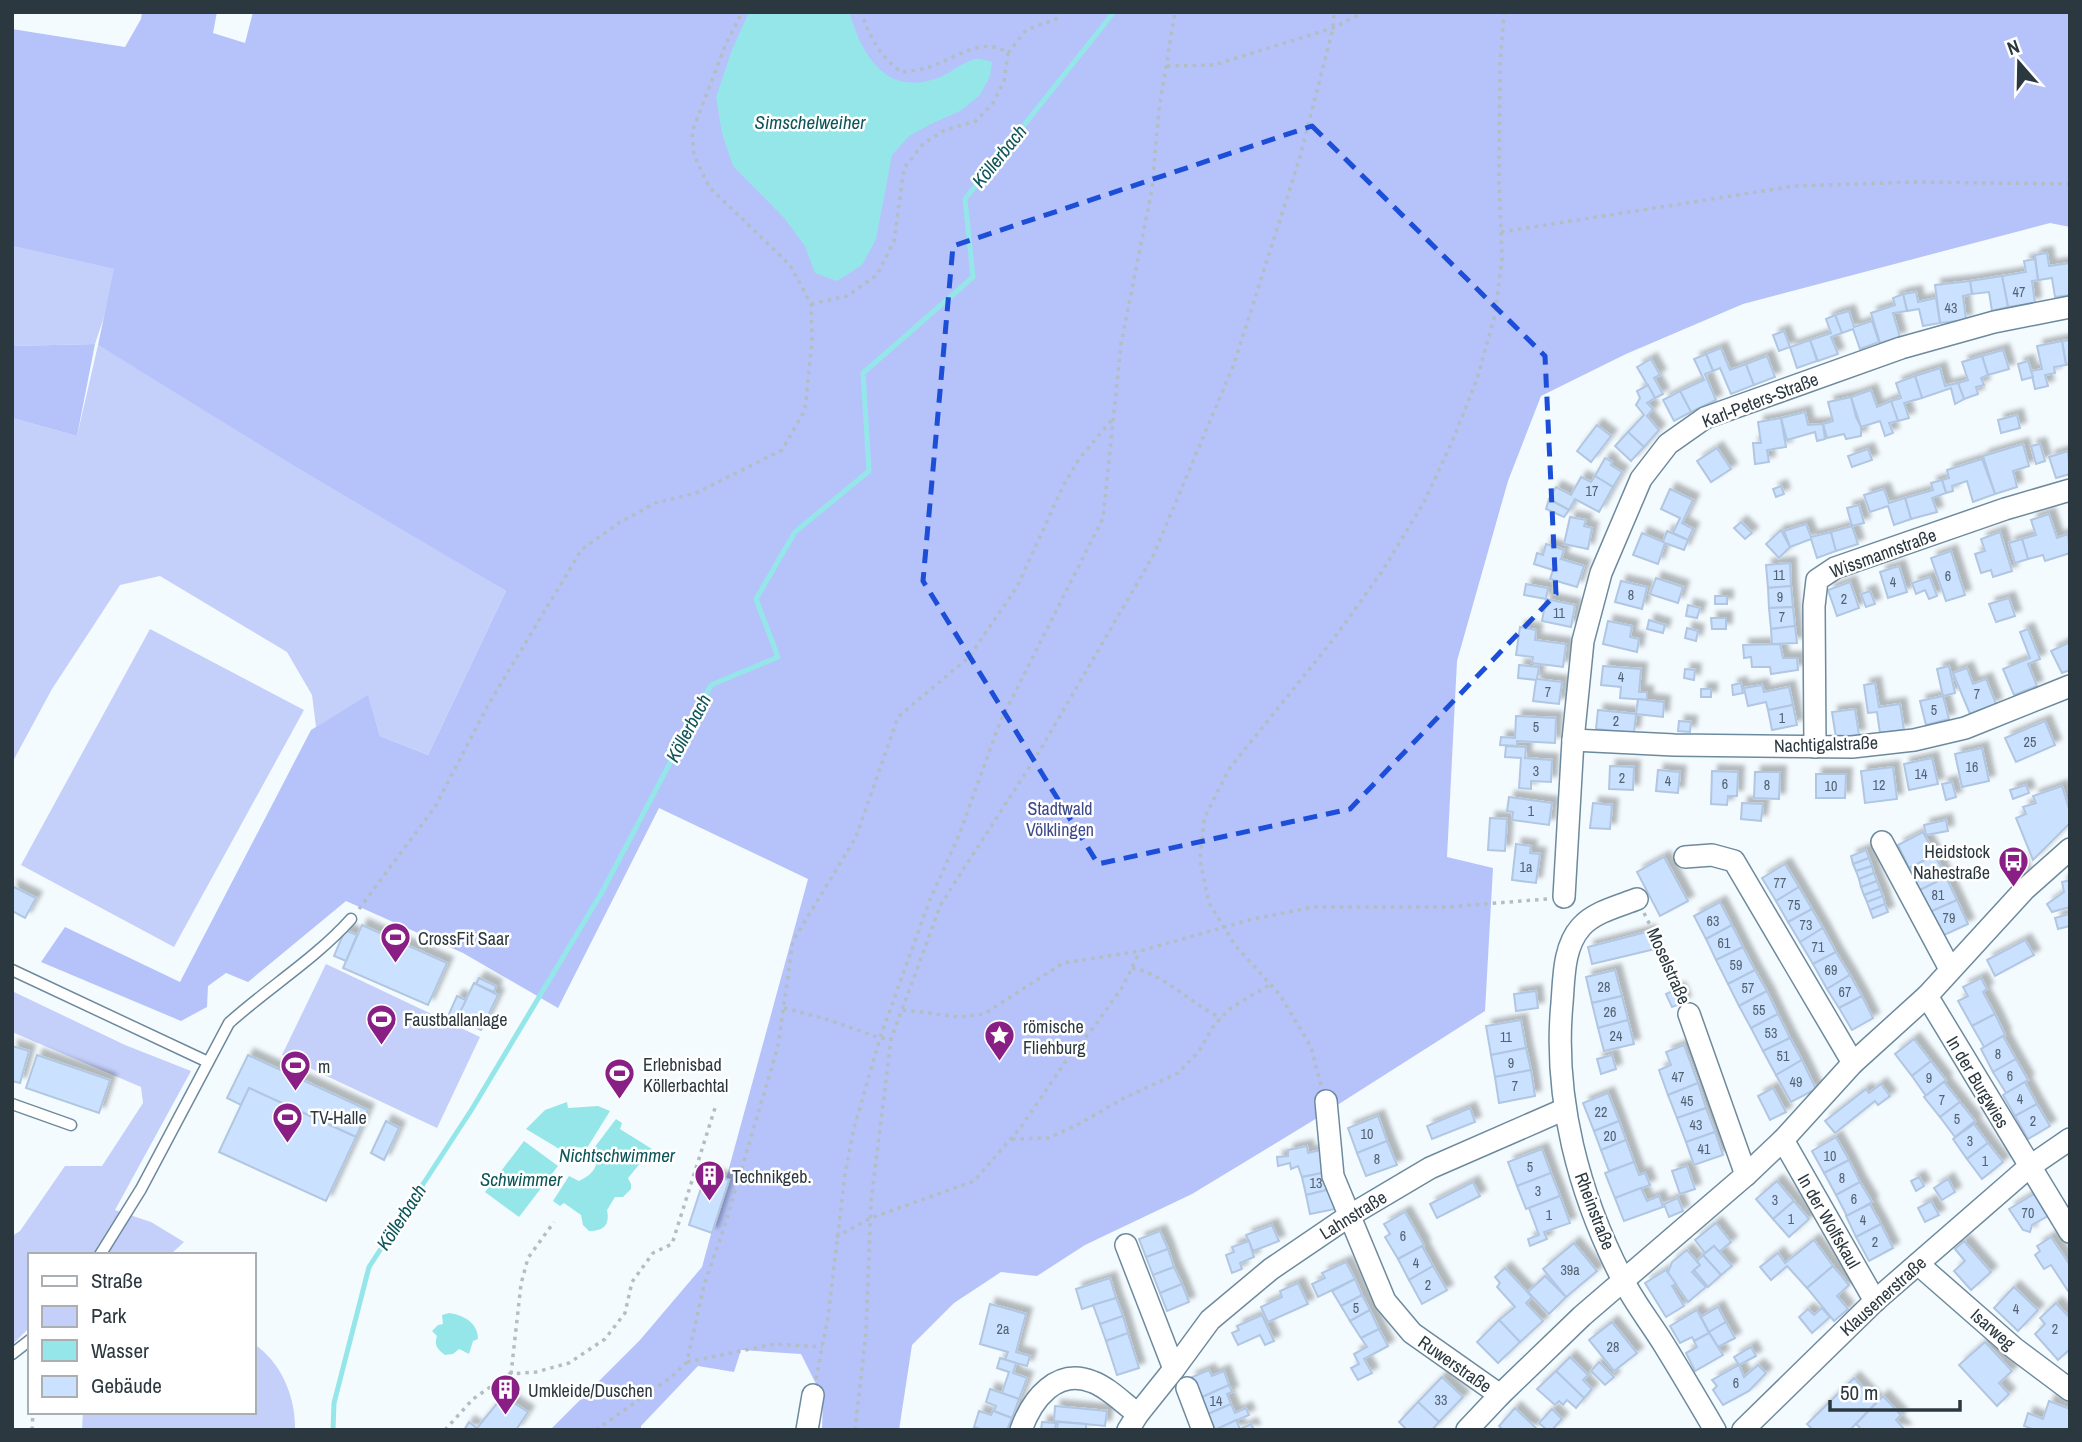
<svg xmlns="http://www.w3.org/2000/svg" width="2082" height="1442" font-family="'Archivo Narrow',sans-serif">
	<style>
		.green { fill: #c4cffa }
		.forest { fill: #b5c3fa }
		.water { fill: #95e6e9 }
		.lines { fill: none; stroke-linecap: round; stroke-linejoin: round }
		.stream { stroke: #95e6e9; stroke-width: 5 }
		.building { fill: #cae1ff; stroke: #b1c6e1; stroke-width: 2; filter: url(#shadow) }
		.lane-casing { stroke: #6d8a9d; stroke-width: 13 }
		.street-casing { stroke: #6d8a9d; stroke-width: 24 }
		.path { stroke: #b4bdc2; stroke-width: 3.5; stroke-dasharray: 3.5 5; stroke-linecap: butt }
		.lane { stroke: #fff; stroke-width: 10 }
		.street { stroke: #fff; stroke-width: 21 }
		.marked { fill: none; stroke: #1d4ed8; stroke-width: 5; stroke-dasharray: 14 9; stroke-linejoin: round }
		.labels { text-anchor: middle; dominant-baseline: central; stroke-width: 5; stroke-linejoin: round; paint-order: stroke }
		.number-label { font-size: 14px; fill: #536270 }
		.street-label { font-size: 18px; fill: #2b3840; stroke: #fff }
		.park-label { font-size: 18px; fill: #3e498b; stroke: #fff }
		.poi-label { font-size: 18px; fill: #2b3840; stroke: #fff; text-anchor: start }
		.water-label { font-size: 19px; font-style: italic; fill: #0d5558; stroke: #fff }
	</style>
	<defs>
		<filter id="shadow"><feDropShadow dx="6" dy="-6" stdDeviation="2" flood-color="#0004"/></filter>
	</defs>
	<rect width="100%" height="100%" fill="#f4fbff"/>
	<g class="green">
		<path d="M12,246l103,23 -11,48 -9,27 -83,2z"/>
		<path d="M98,345l408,246 -78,164 -48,-19 -12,-40 -52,31 -4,-32 -25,-43 -127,-76 -40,9 -68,104 -40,74v-345l65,18z"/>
		<path d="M150,629l154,81 -130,237 -153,-82z"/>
		<path d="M326,964l154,73 -43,91 -155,-73z"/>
		<path d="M12,991l113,54 66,26 -76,139 36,12 33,20 -14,13h-140v72l-18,18v-109l8,-5 45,-65h37l41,-63 -2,-16 -129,-55z"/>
		<path d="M254,1344c27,18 42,53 41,86h-213l1,-18h171z"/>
	</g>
	<g class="forest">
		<path d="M142,12h75l-4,21 32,10 8,-31h1817v215l-20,-4 -307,81 -117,50 -85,42 -33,85 -51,180 -10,196 46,11 -8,143 -176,112 -117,71 -107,51 -48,31 -36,-4 -47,31 -42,42 -13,85h-77l1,-32 -22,-44 -60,-4 -7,22 -36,-6 -57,60v4h-91l90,-90 62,-73 106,-388 -149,-71 -101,200 -95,-55 -117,-52 -98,81 -22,-9 -18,13 -1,21 -26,14 -140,-59 24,-35 115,55 131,-252 57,-35 12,41 48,19 78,-164 -213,-126 -195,-120 16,-76 -102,-23v-217l113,18 16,-28z"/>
		<path d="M95,344l-18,92 -65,-18v-72z"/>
	</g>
	<g class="water">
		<path d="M749,12h100c14,46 38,86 92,65 11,-5 23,-16 35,-18 4,-1 12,2 16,3l-2,14 -10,19 -20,16 -29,13 -22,12 -17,19 -16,84 -14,26 -25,16 -22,-8 -10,-27 -20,-27 -52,-53 -11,-33 -6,-36 16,-47z"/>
		<path d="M567,1102l1,6 30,-2 12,5 -23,37 -12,-1 -9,6 -40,-24 19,-19z"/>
		<path d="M616,1119l6,4 -2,6 32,20 -24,29 3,6v5l-8,8h-8l-8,13c3,15 -3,21 -18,21l-6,-6 -2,-10 -17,-12 -4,3 -7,-5 16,-25 10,5c9,-5 15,-8 18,-19l-6,-10z"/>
		<path d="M524,1141l34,25 -39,51 -34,-25z"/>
		<path d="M449,1313c15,2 29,10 29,26l-5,2 -4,13 -10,-5 -6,5 -8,1c-8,-6 -11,-10 -8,-19l-5,-5 6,-6 5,-1 -1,-9z"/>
	</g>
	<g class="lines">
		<path class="stream" d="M333,1430l1,-27 35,-136 103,-158 130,-217 109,-207 67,-28 -22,-58 39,-67 74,-61 -6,-98 110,-96 -8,-78 149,-187"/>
	</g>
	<g class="building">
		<path d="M2047,253l2,13 21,-3v32l-15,2 -3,-19 -14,2 -3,-25z"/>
		<path d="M2035,259l3,21 -6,1 3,22 -27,4 -6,-31 24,-4 -2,-11z"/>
		<path d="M2002,276l6,31 -16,4 -3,-19 -17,2 -2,-13z"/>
		<path d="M1970,281l2,13 -9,2 3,24 -26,3 -5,-38z"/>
		<path d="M1916,292l2,10 18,-4 4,25 -17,3 -4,-17 -12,2 -4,-17z"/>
		<path d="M1903,294l4,17 -14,2 7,24 -20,6 -9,-30 24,-8 -2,-7z"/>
		<path d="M1849,311l5,16 18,-6 7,21 -19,7 -7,-20 -11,4 -7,-18z"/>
		<path d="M1835,315l7,18 -11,4 7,17 -20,7 -8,-21 21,-7 -5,-14z"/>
		<path d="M1784,331l6,16 -11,4 -6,-16z"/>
		<path d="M1810,340l7,21 -20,7 -7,-21z"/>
		<path d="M2070,340v24l-4,1 -4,-24z"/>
		<path d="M2062,341l4,24 -12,2 1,6 -10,2 3,11 -13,3 -4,-18 11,-2 -5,-23z"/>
		<path d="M1721,348l9,22 16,-6 8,21 -23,9 -11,-26 -7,3 -7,-17z"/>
		<path d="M2003,350l6,19 -21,6 -6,-19z"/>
		<path d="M1706,354l7,17 -8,3 11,26 -25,12 -11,-21 24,-11 -10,-21z"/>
		<path d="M1767,356l8,21 -21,8 -8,-21z"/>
		<path d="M1982,356l6,19 -7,3 3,7 -8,2 2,7 -14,5 -6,-16 10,-3 -6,-18z"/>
		<path d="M1651,359l9,16 -6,3 9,16 -8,4 -18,-31z"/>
		<path d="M2028,361l5,16 -11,3 -4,-16z"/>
		<path d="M1940,368l5,18 13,-3 6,16 -9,5 -4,-16 -29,10 -7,-22z"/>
		<path d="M1915,376l7,22 -18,5 5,15 -11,3 -7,-20 10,-3 -5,-15z"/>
		<path d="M1648,385l7,13 -8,5 6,6 -6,7 12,14 -15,17 -16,-15 16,-17 -8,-10 4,-7 -3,-7z"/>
		<path d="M1871,390l6,17 14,-6 7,20 -9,2 4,10 -8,3 -5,-15 -19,6 -10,-30z"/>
		<path d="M1680,391l11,21 -17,9 -11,-21z"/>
		<path d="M1851,397l5,20 5,10v9l-15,3 -2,-5 -17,4 -4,-14 10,-3 -5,-19z"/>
		<path d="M1805,412l3,13 15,-1 2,15 -8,2 -2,-9 -28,8 -6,-22z"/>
		<path d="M2017,415l3,13 -19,5 -3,-13z"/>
		<path d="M1781,418l5,29 -19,3 2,12 -14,2 -2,-21h8l-3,-21z"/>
		<path d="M1597,425l14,11 -20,26 -14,-11z"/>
		<path d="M1628,432l16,15 -13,14 -16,-15z"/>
		<path d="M2023,444l6,22 -16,5 4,16 -22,7 -12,-38z"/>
		<path d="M2040,444l5,17 -9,3 -5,-18z"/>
		<path d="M1717,448l14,21 -20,13 -14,-21z"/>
		<path d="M1868,449l4,11 -20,7 -4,-11z"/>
		<path d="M2068,451l2,23 -14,4 -7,-21z"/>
		<path d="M1605,458l7,4 -1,3 11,7 -9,15 -18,-11z"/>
		<path d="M1982,459l13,35 -22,8 -6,-21 -15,5 1,5 -7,2 -4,-13 7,-2 -2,-8z"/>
		<path d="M1595,476l18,11 -14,25 -24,-13 -6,11 -20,-11 7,-12 15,8 10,-18 10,5z"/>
		<path d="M1942,480l4,13 -14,5 5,14 -26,7 -6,-21 28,-8 -2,-7z"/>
		<path d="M1781,486l3,8 -8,3 -3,-8z"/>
		<path d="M1670,489l23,11 -11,23 11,6 -5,11 -15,-7 7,-15 -19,-9z"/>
		<path d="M1884,489l5,14 16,-5 6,21 -17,6 -6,-19 -18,6 -6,-17z"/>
		<path d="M1549,499l20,11 -5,7 -18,-8z"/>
		<path d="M1859,505l5,18 -12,3 -5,-18z"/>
		<path d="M2049,514l8,24 11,-4 2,19 -25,8 -2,-6 -15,4 -6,-20 14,-4 -5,-15z"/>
		<path d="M1570,517l16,3 -2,6 8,2 -4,21 -24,-5z"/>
		<path d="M1741,522l11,11 -7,6 -11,-11z"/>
		<path d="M1806,524l5,13 20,-5 5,19 -19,7 -6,-19 -21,8 -6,-16z"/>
		<path d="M1852,526l6,18 -22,7 -5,-19z"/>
		<path d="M1781,530l9,17 -11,11 -13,-14z"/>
		<path d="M1667,531l21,9 -4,10 -19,-7 -7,21 -25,-9 9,-22 21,9z"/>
		<path d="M2000,532l12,39 -19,6 -2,-7 -10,3 -6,-19 10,-3 -4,-12z"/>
		<path d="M2022,539l6,20 -13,4 -6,-20z"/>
		<path d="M1546,544l18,6 -3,9 23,7 -7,21 -27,-8 3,-9 -19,-6 3,-11 6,2z"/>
		<path d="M1951,551l14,44 -19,6 -15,-43z"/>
		<path d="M1790,563l1,23 -23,2 -2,-23z"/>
		<path d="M1899,566l8,26 -19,6 -8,-26z"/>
		<path d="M1930,577l7,19 -8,3 -4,-9 -9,4 -4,-11z"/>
		<path d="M1656,578l27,9 -5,16 -28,-9z"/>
		<path d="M1621,581l26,6 -5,22 -27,-7z"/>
		<path d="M1850,582l9,26 -22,8 -9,-26z"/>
		<path d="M1526,584l22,4 -2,11 -22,-4z"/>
		<path d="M1791,586l2,21 -24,1 -1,-20z"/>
		<path d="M1870,591l5,13 -9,3 -5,-13z"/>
		<rect x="1715" y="596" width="12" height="8"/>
		<path d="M2009,598l6,18 -19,6 -7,-18z"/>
		<path d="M1546,599l29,6 -4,22 -29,-6z"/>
		<path d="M1688,605l12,3 -3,10 -11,-2z"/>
		<path d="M1793,607l2,19 -24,3 -2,-21z"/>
		<path d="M1711,618h15v11h-14z"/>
		<path d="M1649,620l16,5 -2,8 -16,-4z"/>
		<path d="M1608,621l24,5 -2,11 9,2 -2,13 -34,-8z"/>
		<path d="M1795,626l2,17 -25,1 -1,-15z"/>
		<path d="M1520,627l16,3 -1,10 31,4 -3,23 -31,-4 1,-6 -17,-2z"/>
		<path d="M1687,628l11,3 -2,10 -11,-3z"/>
		<path d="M2028,629l12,30 -12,5 9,22 -23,9 -11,-26 27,-11 -10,-26z"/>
		<path d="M2070,642v28l-8,3 -11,-22z"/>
		<path d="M1780,644l3,14h14l1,12 -27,4 -1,-7h-18l-1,-10 -7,1 -1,-13z"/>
		<path d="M1519,665l20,2 -2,12 25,3 -3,22 -26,-3 3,-21 -18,-2z"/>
		<path d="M1603,666l38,3 -2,23h8v8l-27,-2 1,-11 -20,-2z"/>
		<path d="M1949,666l6,27 -12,3 -6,-27z"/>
		<path d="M1967,668l6,16 13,-5 10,25 -26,10 -17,-41z"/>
		<path d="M1685,669l10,1 -1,10 -10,-2z"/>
		<path d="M1741,683l2,10 -10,2 -1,-10z"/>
		<path d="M1875,683l4,24 21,-3 4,26 -24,3 -3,-21 -9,1 -4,-28z"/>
		<path d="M1762,685l2,7 25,-5 4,18 -25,5 -2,-8 -18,4 -4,-18z"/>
		<rect x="1701" y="689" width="10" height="8"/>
		<path d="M1943,696l6,23 -23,6 -6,-24z"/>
		<path d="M1638,699l26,3 -1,15 -27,-3z"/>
		<path d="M1793,705l4,20 -25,5 -4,-20z"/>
		<path d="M1855,709l4,26 -23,3 -4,-26z"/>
		<path d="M1598,710l38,4 -2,19 -38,-4z"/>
		<path d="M1516,716l40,2 -1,25 -38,-2v5l-17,-1 1,-8 14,1z"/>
		<path d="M1679,721l12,1 -1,10 -12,-1z"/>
		<path d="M2045,721l10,24 -39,17 -11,-24z"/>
		<path d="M1506,746l20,1 -1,11 27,2 -1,22 -20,-1v8l-12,-1 2,-30 -16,-1z"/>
		<path d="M1982,748l7,33 -27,6 -7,-33z"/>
		<path d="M1932,758l6,26 -29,6 -5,-26z"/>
		<path d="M1610,766l24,1 -1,23 -24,-1z"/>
		<path d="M1893,767l4,32 -32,4 -4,-32z"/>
		<path d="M1658,770l22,2 -2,21 -22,-2z"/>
		<path d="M1712,771l26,1 -1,24h-9l-1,9 -16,-1z"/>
		<path d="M1755,772h25l-1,27 -25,-1z"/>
		<path d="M1816,774h30l-1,24h-29z"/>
		<path d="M1952,782l4,15 -10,3 -4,-16z"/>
		<path d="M2026,785l3,8 -16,6 -3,-9z"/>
		<path d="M2062,786l8,26v11l-37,37 -17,-42 10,-4 -3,-7 13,-4 -3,-7z"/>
		<path d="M1509,797l43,6 -3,22 -37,-5 1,-8 -6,-1z"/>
		<path d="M1593,803l19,2 -2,24 -20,-1z"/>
		<path d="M1742,803l21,1 -2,17 -20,-2z"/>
		<path d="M1490,818l17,1 -2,32 -17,-1z"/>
		<path d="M1946,820l2,11 -22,4 -2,-10z"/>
		<path d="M1923,832l12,23 -26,13 -11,-23z"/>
		<path d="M1516,844l15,2 -1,7 10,1 -4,29 -24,-3z"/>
		<path d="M1866,850l3,8 -16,6 -2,-8z"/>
		<path d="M1935,855l11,22 -26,13 -11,-22z"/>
		<path d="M1664,857l24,44 -28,15 -23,-44z"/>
		<path d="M1869,858l3,8 -16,5 -3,-7z"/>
		<path d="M2020,860l5,15 -15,6 -6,-16z"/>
		<path d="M1785,864l14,23 -23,14 -14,-23z"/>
		<path d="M1872,866l2,7 -15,6 -3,-8z"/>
		<path d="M1874,873l3,8 -16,6 -2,-8z"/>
		<path d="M1946,877l11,23 -27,12 -10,-22z"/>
		<path d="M2070,880v27l-18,5 -5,-8 17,-12 -2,-10z"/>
		<path d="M1877,881l3,8 -16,6 -3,-8z"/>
		<path d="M12,886l24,12 -11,20 -13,-7z"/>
		<path d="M1799,887l13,22 -24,13 -12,-21z"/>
		<path d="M1880,889l3,7 -16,6 -3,-7z"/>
		<path d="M1883,896l2,8 -15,6 -3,-8z"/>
		<path d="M1957,900l11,24 -26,12 -12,-24z"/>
		<path d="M1720,902l12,23 -26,14 -12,-23z"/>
		<path d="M1885,904l3,8 -15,6 -3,-8z"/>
		<path d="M1812,909l11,19 -23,14 -12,-20z"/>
		<path d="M2069,914l1,12 -12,3 -3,-11z"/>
		<path d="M362,925l85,38 -19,42 -85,-37z"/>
		<path d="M1732,925l11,22 -27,13 -10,-21z"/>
		<path d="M1823,928l13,24 -23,12 -13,-22z"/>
		<path d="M345,930l12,5 -11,26 -12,-5z"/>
		<path d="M1650,931l5,18 -63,15 -4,-17z"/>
		<path d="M2025,940l9,15 -39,21 -8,-16z"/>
		<path d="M1743,947l12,23 -27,14 -12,-24z"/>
		<path d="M1836,952l14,23 -23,14 -14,-25z"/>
		<path d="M1615,970l7,26 -30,7 -6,-26z"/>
		<path d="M1755,970l12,21 -28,15 -11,-22z"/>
		<path d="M1850,975l12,21 -23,12 -12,-19z"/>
		<path d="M479,978l17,8 -2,6 -18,-8z"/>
		<path d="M1981,978l6,11 -4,3 12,22 -23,12 -14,-25 10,-5 -5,-9z"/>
		<path d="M474,983l24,12 -17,35 -24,-12z"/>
		<path d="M1679,988l6,14 -13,5 -6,-13z"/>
		<path d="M1536,991l2,17 -22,3 -2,-17z"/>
		<path d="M1767,991l11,23 -27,14 -12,-22z"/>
		<path d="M457,996l9,4 -9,18 -8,-4z"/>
		<path d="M1622,996l6,24 -30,8 -6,-25z"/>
		<path d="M1862,996l11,22 -21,12 -13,-22z"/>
		<path d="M1778,1014l12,24 -27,13 -12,-23z"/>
		<path d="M1995,1014l10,21 -21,12 -12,-21z"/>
		<path d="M1521,1020l5,28 -35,7 -5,-29z"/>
		<path d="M1628,1020l6,24 -30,7 -6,-23z"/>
		<path d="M2003,1036l13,23 -23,13 -12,-23z"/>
		<path d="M1790,1038l12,22 -26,15 -13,-24z"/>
		<path d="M1914,1039l17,22 -19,15 -17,-22z"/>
		<path d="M1684,1045l14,38 -30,12 -9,-25 12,-5 -5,-13z"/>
		<path d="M12,1046l17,5 -9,32 -8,-2z"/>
		<path d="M1526,1048l5,22 -36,7 -4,-22z"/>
		<path d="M37,1055l73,25 -11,33 -73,-25z"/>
		<path d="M248,1055l120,55 -12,27 -107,-49 -8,17 -14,-7z"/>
		<path d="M1612,1055l4,14 -15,5 -4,-15z"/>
		<path d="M2016,1059l12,21 -22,13 -13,-21z"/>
		<path d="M1802,1060l14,29 -25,13 -15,-27z"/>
		<path d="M1931,1061l15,19 -20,16 -14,-20z"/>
		<path d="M1531,1070l4,26 -36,7 -4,-26z"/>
		<path d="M1944,1082l16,20 -20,15 -16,-20z"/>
		<path d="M2025,1082l12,22 -22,12 -12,-21z"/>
		<path d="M1698,1083l8,25 -29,10 -9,-23z"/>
		<path d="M1881,1084l9,12 -12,9 -3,-4 -40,32 -10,-12 41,-32 3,4z"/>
		<path d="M249,1088l107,49 -30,64 -107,-49z"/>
		<path d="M1773,1088l13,24 -16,8 -12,-24z"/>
		<path d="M1608,1093l11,28 -25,10 -11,-28z"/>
		<path d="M1960,1102l15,19 -20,16 -15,-20z"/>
		<path d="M2037,1104l13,22 -22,13 -13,-23z"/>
		<path d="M1470,1108l5,14 -43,17 -5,-13z"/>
		<path d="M1706,1108l9,24 -29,10 -9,-24z"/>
		<path d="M1378,1116l9,25 -30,12 -9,-25z"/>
		<path d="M386,1121l13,7 -15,32 -13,-7z"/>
		<path d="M1619,1121l7,19 -25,10 -7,-19z"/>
		<path d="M1974,1124l14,19 -21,16 -14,-20z"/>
		<path d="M1715,1132l8,23 -29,10 -8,-23z"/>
		<path d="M1836,1137l13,23 -25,13 -12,-22z"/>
		<path d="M1626,1140l8,22 -25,9 -8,-21z"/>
		<path d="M1387,1141l10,24 -31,11 -9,-23z"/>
		<path d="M1988,1143l15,19 -21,17 -15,-20z"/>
		<path d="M1307,1146l1,7 12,-3 7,22 -25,5 -4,-11 -7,3 -1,-6 -12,3 -1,-9 11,-1v-6z"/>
		<path d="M1542,1149l9,24 -34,13 -9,-24z"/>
		<path d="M1849,1160l11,22 -24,13 -12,-22z"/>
		<path d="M1634,1162l5,13 6,-2 5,12 -35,13 -10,-25z"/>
		<path d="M1687,1166l8,23 -15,5 -8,-23z"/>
		<path d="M1327,1172l4,17 -25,6 -4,-18z"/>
		<path d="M706,1173l23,7 -17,53 -23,-8z"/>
		<path d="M1551,1173l9,23 -34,13 -9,-23z"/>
		<path d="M1919,1177l5,9 -8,5 -5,-10z"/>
		<path d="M1948,1179l7,13 -13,8 -8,-12z"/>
		<path d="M1777,1181l17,20 -21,18 -17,-20z"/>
		<path d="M1473,1182l7,14 -43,22 -7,-14z"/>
		<path d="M1860,1182l12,20 -25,14 -11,-21z"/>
		<path d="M1641,1188l6,13 12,-5 4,11 -39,14 -9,-23z"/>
		<path d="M1331,1189l4,20 -25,5 -4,-19z"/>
		<path d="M2034,1194l4,6 6,3 -1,5 5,8 -16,9 -2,7 -7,-2 -14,-21z"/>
		<path d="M1560,1196l10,27 -26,9 3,7 -17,7 -2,-7 11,-4 -10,-27z"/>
		<path d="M1678,1198l5,13 -14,6 -5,-13z"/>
		<path d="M1794,1201l15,18 -20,18 -16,-18z"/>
		<path d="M1931,1201l8,14 -14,7 -7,-14z"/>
		<path d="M1870,1204l11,20 -25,13 -10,-21z"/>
		<path d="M1405,1212l19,33 -26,14 -13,-22 5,-3 -6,-10z"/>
		<path d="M1716,1223l15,19 -12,10 -5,-6 -9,7 -10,-13z"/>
		<path d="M1881,1224l12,24 -24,13 -13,-24z"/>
		<path d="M1272,1225l7,16 -26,10 -7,-16z"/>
		<path d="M1160,1231l8,18 -22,8 -7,-18z"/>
		<path d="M2051,1237l19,28v29l-19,-29 -7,4 -9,-14 5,-4 -3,-5z"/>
		<path d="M1814,1240l19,26 -26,22 -20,-22 -16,14 -11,-13 18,-14 7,10z"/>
		<path d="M1249,1241l5,16 -14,6 2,6 -10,4 -6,-18 8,-3 -2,-5z"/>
		<path d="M1964,1241l27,31 -20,18 -17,-19 11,-10 -10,-12z"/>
		<path d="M1574,1243l23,28 -31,26 -23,-28z"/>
		<path d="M1422,1246l11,20 -24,14 -11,-21z"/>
		<path d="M1714,1246l18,20 -11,9 -18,-20z"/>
		<path d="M1168,1249l6,18 -21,8 -7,-18z"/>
		<path d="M1687,1250l13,15 -8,7 14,15 -18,15 -20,-29 4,-11z"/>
		<path d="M1703,1255l18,20 -13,12 -14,-17 6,-5 -3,-4z"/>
		<path d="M1346,1262l9,17 -37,18 -6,-13 13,-6 -3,-5z"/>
		<path d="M1433,1266l14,24 -25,14 -13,-24z"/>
		<path d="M1833,1266l16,19 -12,11 11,13 -14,12 -27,-33z"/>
		<path d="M1174,1267l8,17 -22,9 -7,-18z"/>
		<path d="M1505,1268l27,29 -6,6 17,18 -23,21 -21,-22 16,-13 -18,-20 3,-4 -5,-6z"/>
		<path d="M1666,1270l10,14 -4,2 12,20 -18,11 -21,-34z"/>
		<path d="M1545,1276l21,21 -17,17 -21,-22z"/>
		<path d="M1110,1278l6,20 -34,11 -6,-20z"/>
		<path d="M1355,1279l7,16 -21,11 -9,-15z"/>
		<path d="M1298,1283l10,21 -40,18 -7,-15 21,-10 -2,-6z"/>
		<path d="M1182,1284l7,18 -22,9 -7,-18z"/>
		<path d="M2014,1287l24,23 -20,21 -24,-23z"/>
		<path d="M1362,1295l8,15 -20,11 -9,-15z"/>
		<path d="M1116,1298l7,18 -23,8 -7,-19z"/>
		<path d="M2056,1303l14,15v31l-12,11 -23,-26 10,-10 -5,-6z"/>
		<path d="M990,1304l36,10 -10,38 14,4 -3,10 -22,-6 3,-8 -28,-8z"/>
		<path d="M1718,1307l8,15 -17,10 -8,-15z"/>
		<path d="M1822,1308l8,9 -18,16 -13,-16 9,-8 6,6z"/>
		<path d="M1370,1310l9,19 -18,9 -11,-17z"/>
		<path d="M1697,1310l12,23 -15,8 -2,-4 -12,6 -10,-17z"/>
		<path d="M1262,1315l12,26 -9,4 -5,-10 -22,10 -6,-12 7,-3 -2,-4z"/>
		<path d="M1123,1316l5,17 -22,8 -6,-17z"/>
		<path d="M1499,1320l21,22 -22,21 -21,-21z"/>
		<path d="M1612,1322l25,31 -23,18 -25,-31z"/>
		<path d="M1726,1322l9,16 -17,9 -9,-15z"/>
		<path d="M1379,1329l9,17 -24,13 8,14 -14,7 -7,-12 8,-4 -5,-10 13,-7 -6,-9z"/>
		<path d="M1128,1333l11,35 -22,7 -11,-34z"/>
		<path d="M1709,1333l14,22 -28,16 -9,-18 11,-6 -3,-6z"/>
		<path d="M1985,1342l27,29 -13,12 10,11 -12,12 -38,-41z"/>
		<path d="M1751,1347l5,9 -17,9 -5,-8z"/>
		<path d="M1570,1357l18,18 -5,5 9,9 -8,9 -28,-27z"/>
		<path d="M1000,1358l16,5 -3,10 14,5 -8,21 -17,-6 7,-21 -12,-4z"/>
		<path d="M1599,1362l15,15 -9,8 -14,-14z"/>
		<path d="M1739,1365l5,12 14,-12 8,8 -17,18 -26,14 -10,-15 4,-4 -5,-6z"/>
		<path d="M1209,1370l3,6 12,-5 5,14 -29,13 -10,-20z"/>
		<path d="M1556,1371l28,27 -8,10 -9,-8 -4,5 -4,-4 -4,4 -18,-16z"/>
		<path d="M1442,1377l21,20 -24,25 -21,-20z"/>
		<path d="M1854,1378l23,24 -27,28h-37l-6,-6z"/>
		<path d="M1229,1385l3,7 -5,2 4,10 -23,10 -8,-16z"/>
		<path d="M990,1389l29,10 -7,19 -18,-7 2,-5 -10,-4z"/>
		<path d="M503,1396l25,16 -12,18h-52l5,-8 8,6z"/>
		<path d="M1883,1396l18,19 -5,5 9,10h-43l-6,-6z"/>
		<path d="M2049,1401l21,8v21h-35l-11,-4 4,-13 15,6z"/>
		<path d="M1418,1402l21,20 -7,8h-25l-8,-8z"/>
		<path d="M1231,1404l4,9 11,-5 3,7 -34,15 -7,-16z"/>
		<path d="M1055,1406l52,5 -2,15 -51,-5z"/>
		<path d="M1515,1408l22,21v1h-34l-4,-4z"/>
		<path d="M1552,1409l10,10 -10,11h-5l-8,-7z"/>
		<path d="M979,1411l12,4 2,-4 19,7 -5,12h-24l-9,-3z"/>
		<path d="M1236,1420l4,9 11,-5 3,6h-39z"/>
		<path d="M1042,1422l14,1 -1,7h-14z"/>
		<path d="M1058,1422l28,2v6h-29z"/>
	</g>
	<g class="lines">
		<defs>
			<g id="lane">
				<path d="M12,970l196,92"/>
				<path d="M12,1104l59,21"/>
				<path d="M100,1255l41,-66 88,-166c40,-36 86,-64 122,-104"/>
				<path d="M12,1354l18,-14"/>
			</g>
			<g id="street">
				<path d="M1573,740l101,5 178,2 62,-7 51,-12 105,-42"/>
				<path d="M1815,747l-1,-141 3,-26 18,-12 170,-59 65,-19"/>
				<path d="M1882,842l68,127"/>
				<path d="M1685,857l27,-2 22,6 119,202"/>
				<path d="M1564,897l9,-157 10,-99 18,-68 40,-94 27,-35 37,-26 196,-70 93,-26 76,-15"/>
				<path d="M1637,899c-18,7 -43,13 -56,28 -18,20 -17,52 -19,76 -9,95 17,193 61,277 11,22 27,42 40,63 18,29 35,58 52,87"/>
				<path d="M1927,996l143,236"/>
				<path d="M1689,1014l57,161"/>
				<path d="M1326,1101l7,75 52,125 27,32 88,62"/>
				<path d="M1783,1140l92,161"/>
				<path d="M1126,1245l48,124"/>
				<path d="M1918,1264l96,84 56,42"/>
				<path d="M1187,1388l16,42"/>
				<path d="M807,1430l6,-35"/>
				<path d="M1021,1430c11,-31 36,-63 72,-48 16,6 31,22 45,32"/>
				<path d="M1128,1430l10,-16 36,-45 36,-49 61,-51 78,-53 81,-48 135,-59"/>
				<path d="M1467,1430l33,-35 82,-79 164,-141 37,-35 70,-77 74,-67 98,-107 45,-40"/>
				<path d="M1743,1430l132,-129 154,-134 41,-28"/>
			</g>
		</defs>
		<use href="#lane" class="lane-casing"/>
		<use href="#street" class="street-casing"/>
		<g class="path">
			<path d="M1008,53l18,-23 30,-11 6,-7"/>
			<path d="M1167,66l47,-1 119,-37 31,-16"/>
			<path d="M1501,232l294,-46 119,-4 156,2"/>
			<path d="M811,304l36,-8 30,-21 17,-34 10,-73 20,-25 21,-13 31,-9 17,-18 11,-22 4,-28c-26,-18 -53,6 -79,14 -8,3 -18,4 -28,5 -21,-16 -31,-34 -40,-60"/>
			<path d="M359,909l76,-102 53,-102 94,-156 37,-26 36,-20 41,-10 86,-43 23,-40 7,-69 -1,-37 -21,-39 -81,-78 -15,-32 -2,-23 33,-86 17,-34"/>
			<path d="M1644,913l42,84"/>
			<path d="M1132,968c30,5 60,36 89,50"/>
			<path d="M784,1008l42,11 54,19 11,1"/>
			<path d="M903,1010l57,7 24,-3 79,-51 77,-12 109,-31 64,-13h133l101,-8"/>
			<path d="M1321,1085l-10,-38 -31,-52 -45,-50 -26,-42 -9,-43 4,-41 25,-50 103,-128 49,-68 43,-71 28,-60 25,-63 18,-64 7,-57 -3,-78 1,-115 4,-53"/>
			<path d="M1012,1139l36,-1 29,-13 47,-27 54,-25 21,-22 15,-26 18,-18 39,-23"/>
			<path d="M836,1237l35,-19 103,-37 47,-54 47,-69 26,-31 29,-41 17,-35"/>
			<path d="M687,1362l88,-18 47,3"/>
			<path d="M511,1374l10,-90 7,-26 26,-36"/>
			<path d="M816,1379l12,-62 17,-143 9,-46 26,-90 49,-136 30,-67 41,-113 103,-204 18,-174 31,-155 7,-80 16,-97"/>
			<path d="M32,1430l1,-18"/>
			<path d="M445,1430l28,-31 36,-25 27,-2 33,-9 36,-24 20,-26 7,-31 21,-29 19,-9 43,-136"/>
			<path d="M596,1430l74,-52 17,-16 17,-77 21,-60 53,-179 15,-105 63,-104 42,-120 71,-60 48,-70 46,-101 16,-27 35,-42"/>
			<path d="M855,1430l11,-97 5,-131 20,-163 50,-135 98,-152 114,-196 81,-192 66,-207 33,-129 1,-16"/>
		</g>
		<use href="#lane" class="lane"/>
		<use href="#street" class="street"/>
	</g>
	<path class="marked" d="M1312,126l233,230 11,238 -206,215 -252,55 -175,-283 30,-335z"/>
	<defs>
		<symbol id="bus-pin" viewBox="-11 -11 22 30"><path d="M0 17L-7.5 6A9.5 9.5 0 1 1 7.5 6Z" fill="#891f85" stroke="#fff"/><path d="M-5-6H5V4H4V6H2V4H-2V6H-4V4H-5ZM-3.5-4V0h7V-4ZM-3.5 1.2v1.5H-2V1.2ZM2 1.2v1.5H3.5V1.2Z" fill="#fff"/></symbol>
		<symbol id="stadium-pin" viewBox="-11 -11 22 30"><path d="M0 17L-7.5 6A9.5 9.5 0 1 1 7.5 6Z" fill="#891f85" stroke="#fff"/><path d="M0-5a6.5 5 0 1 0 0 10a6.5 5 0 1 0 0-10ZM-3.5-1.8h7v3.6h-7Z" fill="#fff"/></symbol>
		<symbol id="sight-pin" viewBox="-11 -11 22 30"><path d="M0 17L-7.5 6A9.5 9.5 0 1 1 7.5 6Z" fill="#891f85" stroke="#fff"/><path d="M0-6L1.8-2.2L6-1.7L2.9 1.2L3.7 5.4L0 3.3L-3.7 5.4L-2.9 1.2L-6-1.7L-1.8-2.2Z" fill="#fff"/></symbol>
		<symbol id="building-pin" viewBox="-11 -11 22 30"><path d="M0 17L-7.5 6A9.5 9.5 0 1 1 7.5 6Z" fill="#891f85" stroke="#fff"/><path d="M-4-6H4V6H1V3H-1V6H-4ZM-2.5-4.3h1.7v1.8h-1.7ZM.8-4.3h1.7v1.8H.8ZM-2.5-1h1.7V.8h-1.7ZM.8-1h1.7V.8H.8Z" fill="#fff"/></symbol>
	</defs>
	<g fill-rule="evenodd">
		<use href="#bus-pin" x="1996" y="844" width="35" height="47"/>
		<use href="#stadium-pin" x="378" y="920" width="35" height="47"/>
		<use href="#stadium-pin" x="364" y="1002" width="35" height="47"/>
		<use href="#sight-pin" x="982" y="1018" width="35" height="47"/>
		<use href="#stadium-pin" x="278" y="1048" width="35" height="47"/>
		<use href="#stadium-pin" x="602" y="1056" width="35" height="47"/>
		<use href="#stadium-pin" x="270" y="1100" width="35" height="47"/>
		<use href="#building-pin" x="692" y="1158" width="35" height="47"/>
		<use href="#building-pin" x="488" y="1372" width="35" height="47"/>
	</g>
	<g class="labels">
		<g class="number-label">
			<text x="2019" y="292">47</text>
			<text x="1951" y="308">43</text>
			<text x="1592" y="491">17</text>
			<text x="1779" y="575">11</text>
			<text x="1948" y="576">6</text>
			<text x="1893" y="582">4</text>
			<text x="1631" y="595">8</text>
			<text x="1780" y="597">9</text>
			<text x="1844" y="599">2</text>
			<text x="1559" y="613">11</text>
			<text x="1782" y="617">7</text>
			<text x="1621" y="677">4</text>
			<text x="1548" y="692">7</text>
			<text x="1977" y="694">7</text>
			<text x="1934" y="710">5</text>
			<text x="1782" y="718">1</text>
			<text x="1616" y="721">2</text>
			<text x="1536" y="727">5</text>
			<text x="2030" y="742">25</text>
			<text x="1972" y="767">16</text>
			<text x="1536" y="771">3</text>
			<text x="1921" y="774">14</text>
			<text x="1622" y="778">2</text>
			<text x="1668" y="781">4</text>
			<text x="1725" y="784">6</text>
			<text x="1767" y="785">8</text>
			<text x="1879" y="785">12</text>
			<text x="1831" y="786">10</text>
			<text x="1531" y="811">1</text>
			<text x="1526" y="867">1a</text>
			<text x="1780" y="883">77</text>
			<text x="1938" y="895">81</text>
			<text x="1794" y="905">75</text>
			<text x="1949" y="918">79</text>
			<text x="1713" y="921">63</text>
			<text x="1806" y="925">73</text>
			<text x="1724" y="943">61</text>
			<text x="1818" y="947">71</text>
			<text x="1736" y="965">59</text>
			<text x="1831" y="970">69</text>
			<text x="1604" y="987">28</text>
			<text x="1748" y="988">57</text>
			<text x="1845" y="992">67</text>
			<text x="1759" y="1010">55</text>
			<text x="1610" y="1012">26</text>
			<text x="1771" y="1033">53</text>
			<text x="1616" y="1036">24</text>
			<text x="1506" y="1037">11</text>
			<text x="1998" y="1054">8</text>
			<text x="1783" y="1056">51</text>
			<text x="1511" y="1063">9</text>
			<text x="2010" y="1076">6</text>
			<text x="1678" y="1077">47</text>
			<text x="1929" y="1078">9</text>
			<text x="1796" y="1082">49</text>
			<text x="1515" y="1086">7</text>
			<text x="2020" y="1099">4</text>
			<text x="1942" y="1100">7</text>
			<text x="1687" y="1101">45</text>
			<text x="1601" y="1112">22</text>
			<text x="1957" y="1119">5</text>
			<text x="2033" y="1121">2</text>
			<text x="1696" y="1125">43</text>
			<text x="1367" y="1134">10</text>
			<text x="1610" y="1136">20</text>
			<text x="1970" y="1141">3</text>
			<text x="1704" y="1149">41</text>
			<text x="1830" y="1156">10</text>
			<text x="1377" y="1159">8</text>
			<text x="1985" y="1161">1</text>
			<text x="1530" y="1167">5</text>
			<text x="1842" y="1178">8</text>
			<text x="1316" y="1183">13</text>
			<text x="1538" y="1191">3</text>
			<text x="1854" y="1199">6</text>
			<text x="1775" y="1200">3</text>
			<text x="2028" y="1213">70</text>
			<text x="1549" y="1215">1</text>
			<text x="1791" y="1219">1</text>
			<text x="1863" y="1220">4</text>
			<text x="1403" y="1236">6</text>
			<text x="1875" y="1242">2</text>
			<text x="1416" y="1263">4</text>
			<text x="1570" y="1270">39a</text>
			<text x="1428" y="1285">2</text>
			<text x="1356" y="1308">5</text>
			<text x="2016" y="1309">4</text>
			<text x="1003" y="1329">2a</text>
			<text x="2055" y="1329">2</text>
			<text x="1613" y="1347">28</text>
			<text x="1736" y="1383">6</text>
			<text x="1441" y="1400">33</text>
			<text x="1216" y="1401">14</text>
		</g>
		<g class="street-label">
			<text transform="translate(1760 400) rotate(-21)">Karl-Peters-Straße</text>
			<text transform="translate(1883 553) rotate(-20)">Wissmannstraße</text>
			<text transform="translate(1826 744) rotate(-2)">Nachtigalstraße</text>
			<text transform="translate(1669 966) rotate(66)">Moselstraße</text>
			<text transform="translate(1978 1082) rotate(59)">In der Burgwies</text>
			<text transform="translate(1595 1211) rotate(69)">Rheinstraße</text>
			<text transform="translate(1353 1215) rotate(-32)">Lahnstraße</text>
			<text transform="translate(1829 1221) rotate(60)">In der Wolfskaul</text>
			<text transform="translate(1883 1296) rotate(-42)">Klausenerstraße</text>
			<text transform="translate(1993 1329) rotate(41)">Isarweg</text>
			<text transform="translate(1455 1364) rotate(35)">Ruwerstraße</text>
		</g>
		<g class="park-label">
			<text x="1060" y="808">Stadtwald<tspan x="1060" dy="21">Völklingen</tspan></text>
		</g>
		<g class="poi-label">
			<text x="1990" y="851" text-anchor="end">Heidstock<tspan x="1990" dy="21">Nahestraße</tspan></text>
			<text x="418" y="938">CrossFit Saar</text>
			<text x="404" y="1019">Faustballanlage</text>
			<text x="1023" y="1026">römische<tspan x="1023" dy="21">Fliehburg</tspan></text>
			<text x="643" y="1064">Erlebnisbad<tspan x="643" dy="21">Köllerbachtal</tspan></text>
			<text x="318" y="1066">m</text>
			<text x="310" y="1117">TV-Halle</text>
			<text x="732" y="1176">Technikgeb.</text>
			<text x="528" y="1390">Umkleide/Duschen</text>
		</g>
		<g class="water-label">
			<text x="810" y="122">Simschelweiher</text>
			<text transform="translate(999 156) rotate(-51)">Köllerbach</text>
			<text transform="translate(688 728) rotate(-62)">Köllerbach</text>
			<text x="617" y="1155">Nichtschwimmer</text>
			<text x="521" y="1179">Schwimmer</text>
			<text transform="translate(401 1217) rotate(-57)">Köllerbach</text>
		</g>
	</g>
	<rect width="2082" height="1442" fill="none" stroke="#2b3840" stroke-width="28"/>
	<rect x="28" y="1253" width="228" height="161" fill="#ffffff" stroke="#aaafb3" stroke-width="2"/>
	<rect x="42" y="1276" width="35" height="10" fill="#ffffff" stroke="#aaafb3" stroke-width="2"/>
	<text x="91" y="1288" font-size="21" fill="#2b3840">Straße</text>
	<rect x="42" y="1306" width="35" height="21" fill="#c4cffa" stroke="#aaafb3" stroke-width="2"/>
	<text x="91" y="1323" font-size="21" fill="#2b3840">Park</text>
	<rect x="42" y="1340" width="35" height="21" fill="#95e6e9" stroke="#aaafb3" stroke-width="2"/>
	<text x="91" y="1358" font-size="21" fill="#2b3840">Wasser</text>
	<rect x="42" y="1376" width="35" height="21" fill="#cae1ff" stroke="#aaafb3" stroke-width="2"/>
	<text x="91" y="1393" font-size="21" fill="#2b3840">Gebäude</text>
	<g transform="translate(2019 63) rotate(340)" stroke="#ffffff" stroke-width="5" paint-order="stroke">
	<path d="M0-5L12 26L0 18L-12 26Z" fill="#2b3840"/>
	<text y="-10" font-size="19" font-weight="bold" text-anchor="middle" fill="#2b3840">N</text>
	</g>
	<path d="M1830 1400v10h130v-10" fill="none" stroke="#2b3840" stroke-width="3.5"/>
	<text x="1840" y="1400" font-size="21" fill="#2b3840" stroke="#ffffff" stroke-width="5" paint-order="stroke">50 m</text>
</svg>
